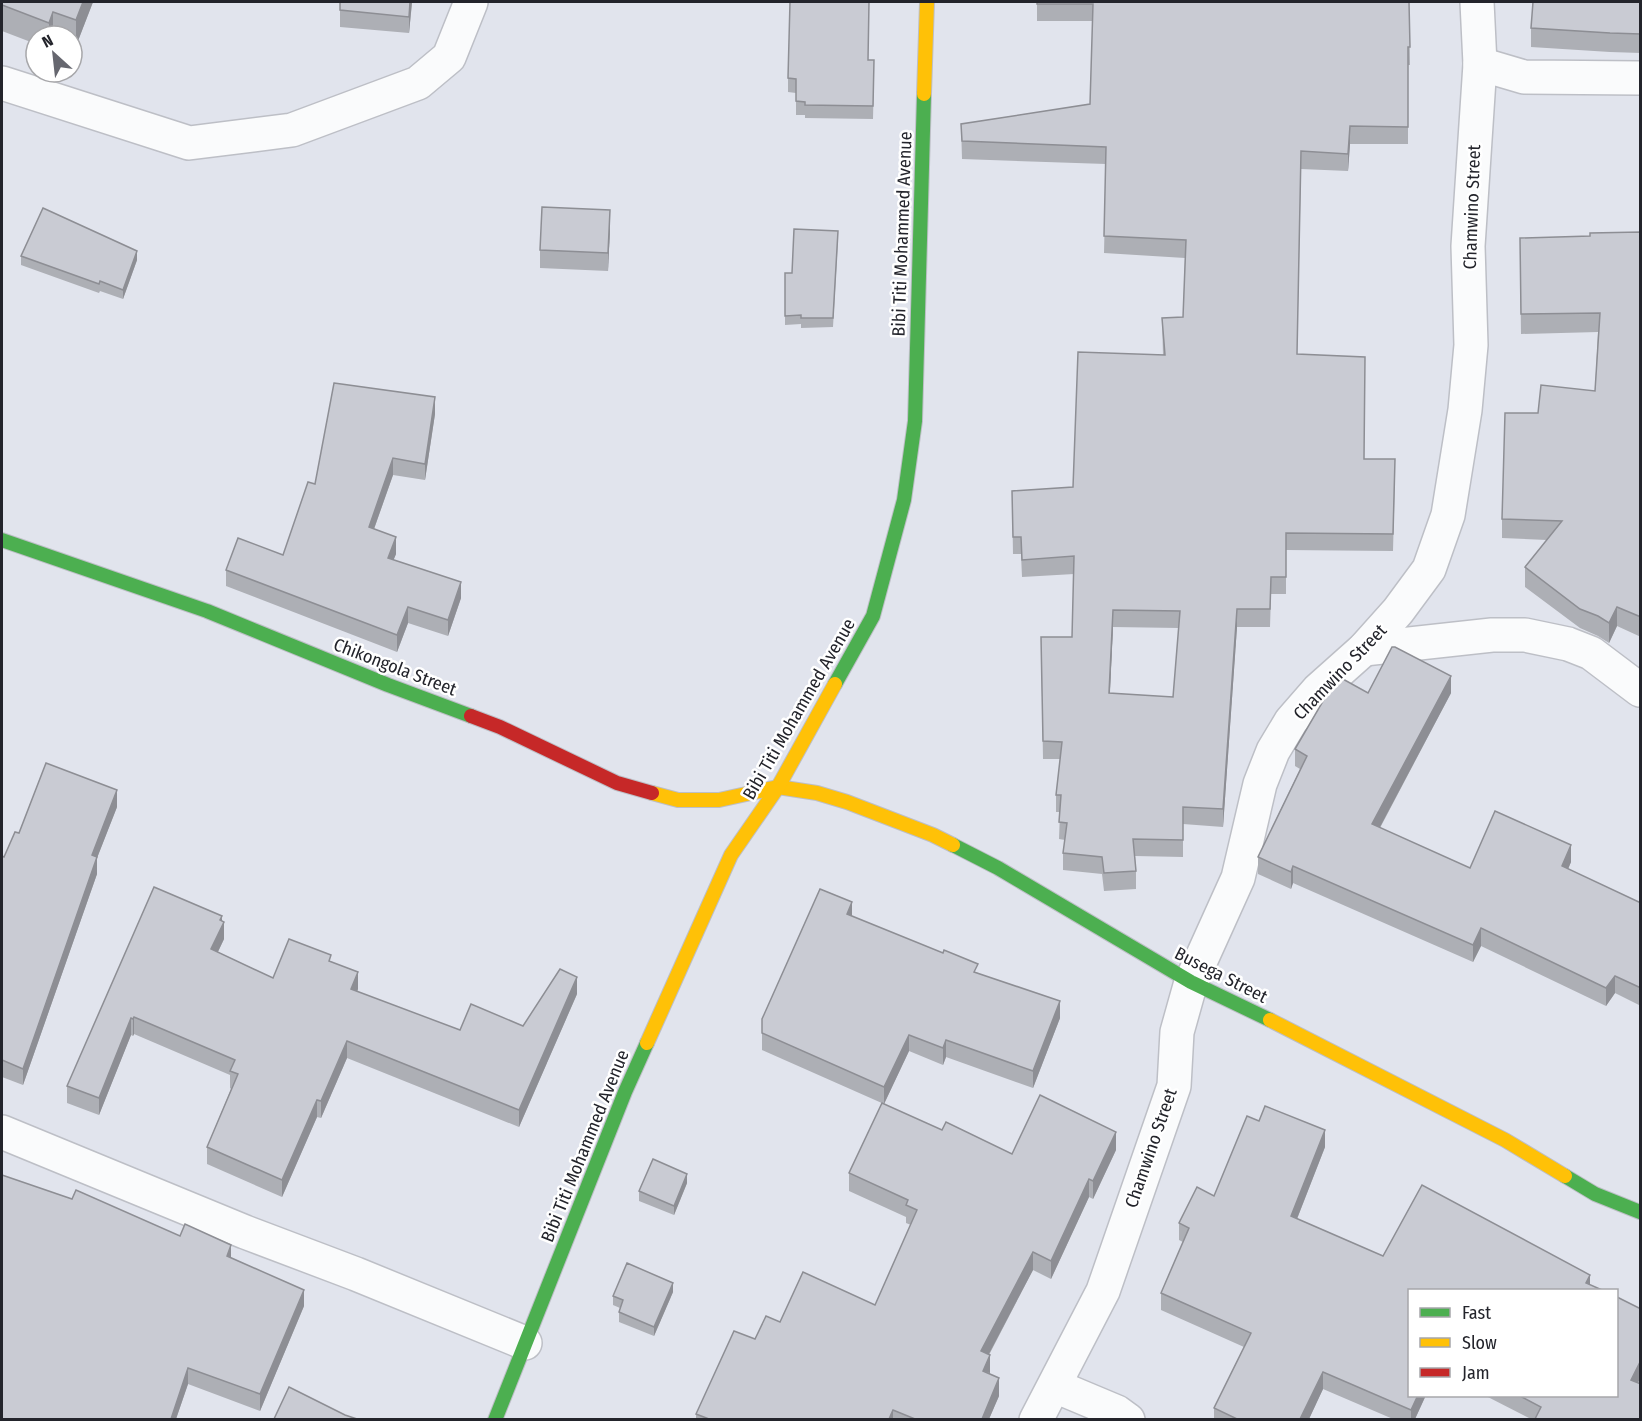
<svg xmlns="http://www.w3.org/2000/svg" width="1642" height="1421" font-family="'Fira Sans Condensed',sans-serif">
	<style>
		.lines { fill: none; stroke-linecap: round; stroke-linejoin: round }
		.street-casing { stroke: #bdbfc6; stroke-width: 36 }
		.fast-casing { stroke: #bdbfc6; stroke-width: 16 }
		.slow-casing { stroke: #bdbfc6; stroke-width: 16 }
		.jam-casing { stroke: #bdbfc6; stroke-width: 16 }
		.street { stroke: #fafbfc; stroke-width: 33 }
		.fast { stroke: #4caf50; stroke-width: 14 }
		.slow { stroke: #ffc107; stroke-width: 14 }
		.jam { stroke: #c62828; stroke-width: 14 }
		.wall { fill: #adafb5; fill-rule: evenodd }
		.shaded-wall { fill: #8d8e94 }
		.building { fill: #c9cbd3; stroke: #8d8e94; stroke-width: 1.5; fill-rule: evenodd }
		.labels { text-anchor: middle; dominant-baseline: central; stroke-width: 5; stroke-linejoin: round; paint-order: stroke }
		.street-label { font-size: 18px; fill: #23242b; stroke: #fff }
	</style>
	<rect width="100%" height="100%" fill="#e1e4ed"/>
	<g class="lines">
		<defs>
			<g id="street">
				<path d="M1480,64l44,13 116,1"/>
				<path d="M2,83l187,60 103,-13 126,-47 31,-26 22,-55"/>
				<path d="M1364,649l128,-14h33l43,9 23,9 49,37"/>
				<path d="M2,1132l243,100 111,42 169,69"/>
				<path d="M1055,1386l62,26 11,8"/>
				<path d="M1036,1420l67,-129 71,-205 3,-54 14,-50 47,-104 22,-94 13,-33 18,-30 27,-31 46,-41 34,-38 31,-42 19,-54 17,-105 6,-65 -3,-99 12,-182 -3,-62"/>
			</g>
			<g id="fast">
				<path d="M2,540l205,71 181,74 83,31"/>
				<path d="M835,684l38,-68 31,-116 11,-79 9,-327"/>
				<path d="M953,845l45,23 193,114 79,38"/>
				<path d="M1565,1176l30,18 45,18"/>
				<path d="M495,1420l130,-328 22,-49"/>
			</g>
			<g id="slow">
				<path d="M924,94l3,-92"/>
				<path d="M652,793l26,7h41l59,-13 39,6 30,9 86,33 20,10"/>
				<path d="M1270,1020l235,120 60,36"/>
				<path d="M647,1043l84,-188 47,-68 57,-103"/>
			</g>
			<path id="jam" d="M471,716l29,11 117,56 35,10"/>
		</defs>
		<use href="#street" class="street-casing"/>
		<use href="#fast" class="fast-casing"/>
		<use href="#slow" class="slow-casing"/>
		<use href="#jam" class="jam-casing"/>
		<use href="#street" class="street"/>
		<use href="#fast" class="fast"/>
		<use href="#slow" class="slow"/>
		<use href="#jam" class="jam"/>
	</g>
	<g class="wall">
		<path d="M2,2h91l-17,44 -4,-1v-9h-36v8l-34,-13z"/>
		<path d="M412,2l-3,31 -69,-6v-17z"/>
		<path d="M1037,2h372l1,63h-2v79h-58l-2,27 -47,-2 -4,185 67,105 31,17 -2,75 -107,-1v44h-15l-1,33h-33l-14,200 -40,-3v33l-48,-1 1,15v18l-32,2 -2,-17 -39,-4v-17l2,-13 -6,-1 1,-27h-4v-17l4,-36h-17l-2,-122h31l2,-63 -52,3 -1,-23h-8l-1,-63 61,-4 90,-132 -1,-37 21,-1 2,-59 -81,-5 2,-89 -144,-5 -1,-35 129,-20 3,-83h-56zM1113,627l66,1 -6,69 -63,-4z"/>
		<path d="M1641,2v51l-31,-1 -79,-5v-19z"/>
		<path d="M869,60l5,14 -1,45 -68,-1v-3h-9v-22l-8,-1v-14z"/>
		<path d="M610,228l-2,43 -68,-3v-18z"/>
		<path d="M1641,232v405l-24,-11 -8,17 -11,-7 -18,-8 -55,-41v-20l22,-27 -45,-2v-19l36,-106 57,-22 3,-59 -77,2 -1,-77 70,-21z"/>
		<path d="M838,240l-5,87 -32,1v-4l-16,1v-52h7z"/>
		<path d="M21,256l116,4 -14,39 -23,-8 -1,2 -78,-28z"/>
		<path d="M435,414l-10,66 -32,-5 -19,54 22,25 -3,6 68,38 -13,38 -40,-13 -11,29 -171,-66v-16l57,-15 32,-71z"/>
		<path d="M1368,693h83l-71,135 90,40 101,-6 -3,7 73,34v103l-26,-13 -9,13 -125,-60 -8,16 -180,-79 -2,6 -33,-15v-17l42,-88 -5,-3v-17z"/>
		<path d="M117,807l-20,51v16l-74,211 -21,-8v-221l2,1 15,-24z"/>
		<path d="M852,916l126,57 82,45 -27,70 -87,-31 -3,8 -34,-14 -25,53 -122,-54v-31z"/>
		<path d="M222,921l2,18 -6,13 55,26 58,-16 27,27 -1,3 103,38 63,-4 54,-32 -58,133 -172,-69 -26,60 -4,-1 -35,80 -75,-33v-17l24,-58 -1,-1v-13l-96,-41 -1,2 -2,-1 -32,80 -32,-12v-17z"/>
		<path d="M1259,1121l66,26 -28,72 113,71 16,105 -11,24h-22l-70,-30 -14,30h-95v-11l30,-61 -83,-37v-17l22,-51 -4,-2v-17l35,-27z"/>
		<path d="M942,1130l70,24 104,-4 -23,49 -4,-2 -38,82 -18,-9 -44,85 1,19 9,22 -10,23h-293v-5l59,-75 25,-17 95,-17 36,-80 -5,-2v-6l-57,-26v-18z"/>
		<path d="M687,1183l-13,32 -35,-14v-10z"/>
		<path d="M231,1258l73,48 -44,105 -72,-27 -12,35h-174z"/>
		<path d="M673,1292l-19,44 -35,-14v-10l1,-4 -7,-3v-9z"/>
		<path d="M1638,1383l3,36h-110l-47,-24h133z"/>
	</g>
	<g class="shaded-wall">
		<path d="M83,2h10l-17,44v-26z"/>
		<path d="M410,2h2l-3,31v-16z"/>
		<path d="M53,12v24h-4v-13z"/>
		<path d="M1350,126v18l-2,27v-17z"/>
		<path d="M610,210v18l-2,43v-18z"/>
		<path d="M137,251v9l-14,39v-9z"/>
		<path d="M435,397v17l-10,66v-16z"/>
		<path d="M393,458v17l-24,68v-16z"/>
		<path d="M396,537v17l-8,20v-16z"/>
		<path d="M461,582v16l-13,38v-16z"/>
		<path d="M408,607v16l-11,29v-17z"/>
		<path d="M1617,607v19l-8,17v-20z"/>
		<path d="M1237,609v18l-14,200v-18z"/>
		<path d="M1113,610v17l-4,83v-17z"/>
		<path d="M1451,676v17l-79,149v-18z"/>
		<path d="M117,790v17l-20,51v16l-74,211v-16l69,-214z"/>
		<path d="M1571,845v17l-9,21v-17z"/>
		<path d="M1293,866v17l-2,6v-17z"/>
		<path d="M852,902v17l-5,-5z"/>
		<path d="M222,916v10l2,-4v17l-13,27v-17z"/>
		<path d="M1481,928v18l-8,16v-17z"/>
		<path d="M358,972v17l-7,17v-17z"/>
		<path d="M1615,976v17l-9,13v-18z"/>
		<path d="M577,977v17l-58,133v-17z"/>
		<path d="M1060,1001v17l-27,70v-17z"/>
		<path d="M134,1017v17l-1,2v-17z"/>
		<path d="M131,1018v17l-32,80v-17z"/>
		<path d="M909,1035v16l-25,53v-17z"/>
		<path d="M946,1040v17l-3,8v-17z"/>
		<path d="M347,1041v17l-26,60v-17z"/>
		<path d="M317,1100v17l-35,80v-17z"/>
		<path d="M1325,1130v17l-34,87v-18z"/>
		<path d="M1116,1132v18l-23,49v-18z"/>
		<path d="M687,1174v9l-13,32v-9z"/>
		<path d="M1089,1179v18l-38,82v-18z"/>
		<path d="M231,1245v16l-4,-5z"/>
		<path d="M1033,1252v18l-52,99v-18z"/>
		<path d="M1590,1275v15l-4,-7z"/>
		<path d="M673,1283v9l-19,44v-9z"/>
		<path d="M304,1290v16l-44,105v-17z"/>
		<path d="M990,1355v18l-7,-2z"/>
		<path d="M1641,1360v17l-10,20v-17z"/>
		<path d="M188,1368v16l-12,35h-5z"/>
		<path d="M1323,1372v17l-14,30h-9z"/>
		<path d="M999,1378v18l-10,23h-7z"/>
		<path d="M1418,1395h8l-11,24h-4v-9z"/>
		<path d="M893,1410v9h-4z"/>
	</g>
	<g class="building">
		<path d="M2,2h81l-7,18 -23,-8 -4,11 -47,-18z"/>
		<path d="M340,2h70l-1,15 -69,-7z"/>
		<path d="M790,2h79l-1,58h6l-1,46 -68,-1v-3l-9,-1v-22l-8,-1z"/>
		<path d="M1037,2h372l1,45h-2v80l-58,-1 -2,28 -47,-3 -4,203 68,3 -1,102h31l-2,75 -107,-1v44h-15l-1,32h-33l-14,200 -40,-2v33l-50,-1 3,32 -32,2 -2,-16 -39,-4 4,-30 -8,-1 2,-27h-5l6,-53 -19,-1 -2,-104h31l2,-81 -52,4 -1,-23h-8l-1,-46 61,-4 5,-135 87,3 -3,-37 21,-1 3,-77 -82,-4 2,-89 -144,-6 -1,-17 129,-20 3,-100h-56zM1113,610l67,1 -7,86 -64,-4z"/>
		<path d="M1533,2h108v32l-31,-1 -79,-5z"/>
		<path d="M542,207l68,3 -2,43 -68,-3z"/>
		<path d="M43,208l94,43 -14,39 -23,-9 -1,3 -78,-28z"/>
		<path d="M794,229l44,2 -5,87h-32v-3l-16,1v-43h7z"/>
		<path d="M1641,232v385l-24,-10 -8,16 -11,-7 -18,-7 -55,-42 37,-46 -60,-2 3,-106h33l3,-28 54,6 5,-78 -79,1 -1,-76 70,-2v-3z"/>
		<path d="M334,383l101,14 -10,67 -32,-6 -24,69 27,10 -8,21 73,24 -13,38 -40,-13 -11,28 -171,-65 12,-32 45,17 25,-73 7,2z"/>
		<path d="M1392,647h3l56,29 -79,148 98,44 25,-57 76,34 -9,21 79,37v85l-26,-12 -9,12 -125,-60 -8,17 -180,-79 -2,6 -33,-15 49,-101 -12,-7 38,-65 8,-6 27,15z"/>
		<path d="M46,763l71,27 -25,65 5,2 -74,212 -21,-9v-204l2,1 11,-25 4,1z"/>
		<path d="M154,887l68,29 -2,4 4,2 -13,27 62,29 16,-39 42,16 -2,6 29,11 -7,17 109,41 11,-26 52,22 37,-57 17,8 -58,133 -172,-69 -26,60 -4,-1 -35,80 -75,-33 31,-73 -8,-3 5,-11 -101,-43 -1,2 -2,-1 -32,80 -32,-12z"/>
		<path d="M820,889l32,13 -5,12 96,39 1,-3 34,14 -4,8 86,29 -27,70 -87,-31 -3,8 -34,-13 -25,52 -122,-54v-14z"/>
		<path d="M1040,1095l76,37 -23,49 -4,-2 -38,82 -18,-9 -52,99 9,4 -7,16 16,7 -17,41h-67l-22,-9 -4,9h-180l-13,-5 38,-83 21,8 11,-23 14,6 23,-50 72,33 42,-95 -11,-5 2,-5 -59,-27 33,-70 60,27 4,-8 66,32z"/>
		<path d="M1265,1106l60,24 -34,86 92,40 39,-71 168,90 -4,8 16,7h-192v105h8l-7,15 -88,-38 -23,47h-63l-23,-11 37,-75 -90,-40 28,-65 -10,-5 18,-36 17,9 33,-80 12,5z"/>
		<path d="M653,1159l34,15 -13,32 -35,-15z"/>
		<path d="M2,1175l70,24 4,-9 104,46 5,-12 46,21 -4,11 77,34 -44,104 -72,-26 -17,51h-169z"/>
		<path d="M627,1263l46,20 -19,44 -35,-15 4,-12 -10,-4z"/>
		<path d="M1617,1297l24,12v51l-10,20 10,4v35h-106l6,-12 -23,-12h99z"/>
		<path d="M289,1387l56,28 12,4h-83z"/>
	</g>
	<g class="labels">
		<g class="street-label">
			<text transform="translate(1472 207) rotate(-88)">Chamwino Street</text>
			<text transform="translate(902 234) rotate(-88)">Bibi Titi Mohammed Avenue</text>
			<text transform="translate(395 667) rotate(21)">Chikongola Street</text>
			<text transform="translate(1340 672) rotate(-46)">Chamwino Street</text>
			<text transform="translate(799 709) rotate(-60)">Bibi Titi Mohammed Avenue</text>
			<text transform="translate(1221 975) rotate(27)">Busega Street</text>
			<text transform="translate(585 1146) rotate(-68)">Bibi Titi Mohammed Avenue</text>
			<text transform="translate(1151 1148) rotate(-71)">Chamwino Street</text>
		</g>
	</g>
	<rect width="1642" height="1421" fill="none" stroke="#23242b" stroke-width="6"/>
	<rect x="1408" y="1289" width="210" height="108" fill="#ffffff" stroke="#a7a7aa" stroke-width="1.5"/>
	<rect x="1420" y="1308" width="30" height="9" fill="#4caf50" stroke="#a7a7aa" stroke-width="1.5"/>
	<text x="1462" y="1319" font-size="18" fill="#23242b">Fast</text>
	<rect x="1420" y="1338" width="30" height="9" fill="#ffc107" stroke="#a7a7aa" stroke-width="1.5"/>
	<text x="1462" y="1349" font-size="18" fill="#23242b">Slow</text>
	<rect x="1420" y="1368" width="30" height="9" fill="#c62828" stroke="#a7a7aa" stroke-width="1.5"/>
	<text x="1462" y="1379" font-size="18" fill="#23242b">Jam</text>
	<g transform="translate(54 54) rotate(333)"><circle r="28" fill="#ffffff" stroke="#a7a7aa" stroke-width="1.5"/>
	<path d="M0-4.5L10 22L0 15L-10 22Z" fill="#66676f"/>
	<text y="-9" font-size="16" font-weight="bold" text-anchor="middle" fill="#23242b">N</text>
	</g>
</svg>
